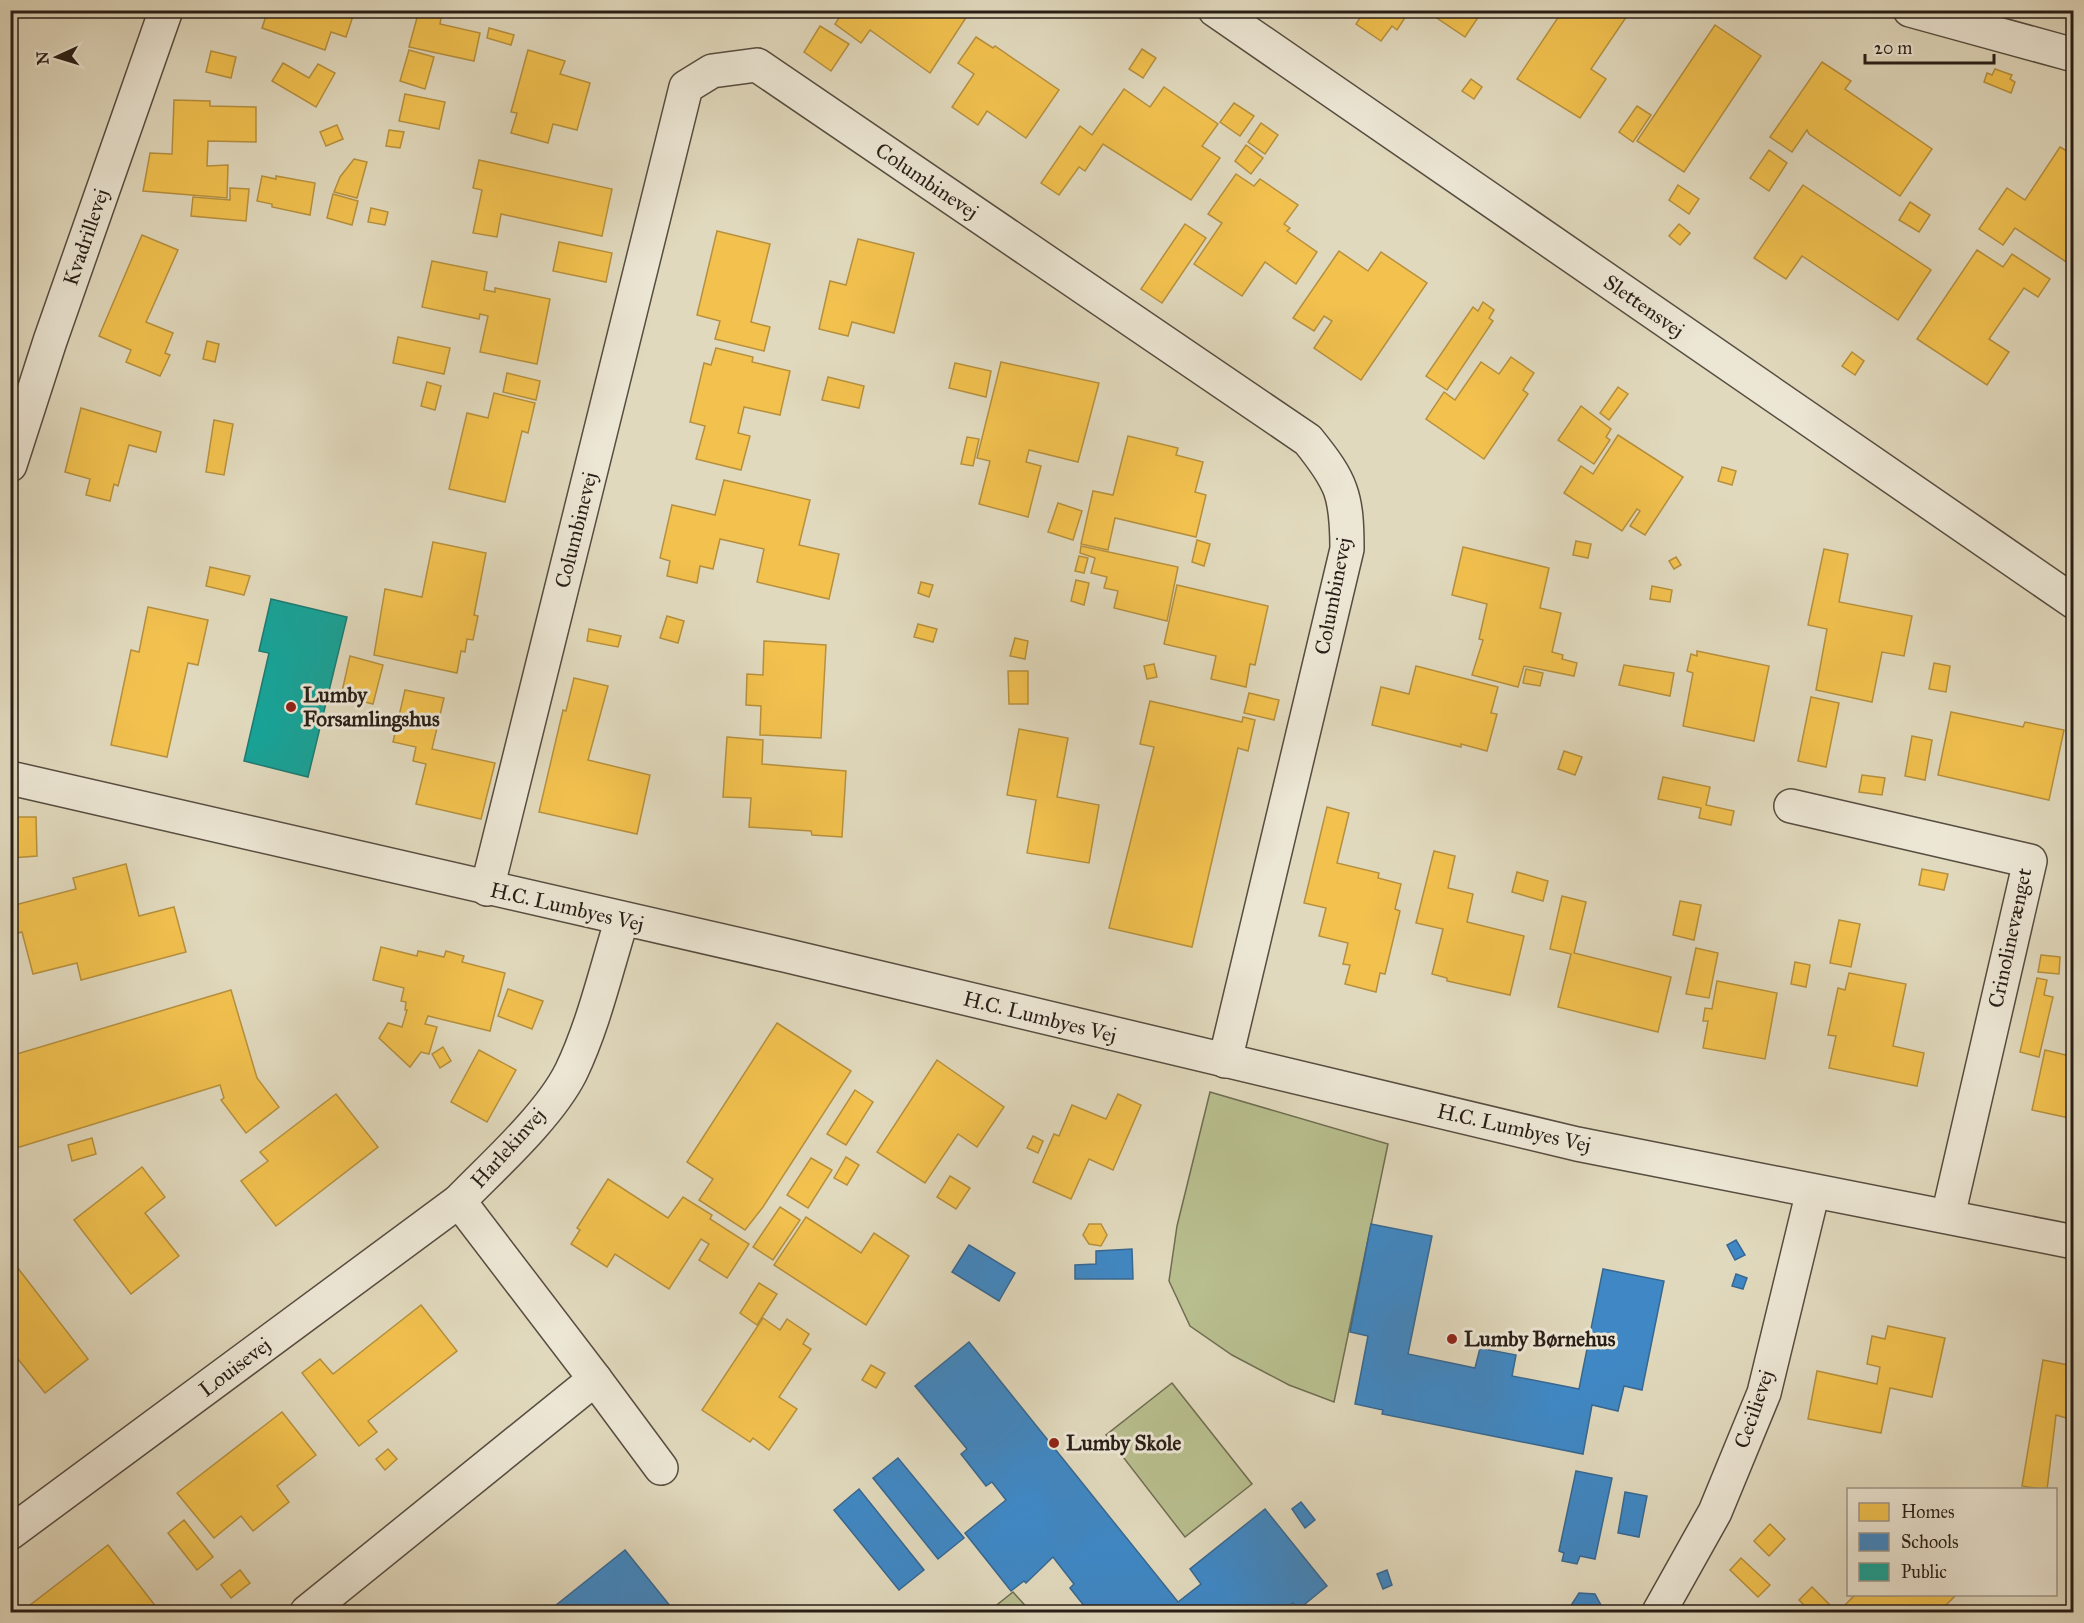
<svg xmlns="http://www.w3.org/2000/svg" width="2084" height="1623" font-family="'IM FELL Great Primer',serif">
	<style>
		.green { fill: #b8be8e; stroke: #706e52; stroke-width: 1.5 }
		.homes { fill: #f2c14e; stroke: #b6903e; stroke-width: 1.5 }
		.schools { fill: #3f88c5; stroke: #386891; stroke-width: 1.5 }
		.public { fill: #17a398; stroke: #1c7b71; stroke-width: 1.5 }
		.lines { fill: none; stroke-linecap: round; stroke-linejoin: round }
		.minor-casing { stroke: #574d40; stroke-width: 36 }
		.tertiary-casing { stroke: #574d40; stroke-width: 36 }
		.minor { stroke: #ece6d4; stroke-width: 33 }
		.tertiary { stroke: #ece6d4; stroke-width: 33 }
		.poi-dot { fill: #8f2418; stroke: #ece6d4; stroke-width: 2 }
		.labels { text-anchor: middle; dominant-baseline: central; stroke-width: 6; stroke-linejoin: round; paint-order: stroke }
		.street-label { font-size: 21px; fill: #291e17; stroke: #ece6d4 }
		.poi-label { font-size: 21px; font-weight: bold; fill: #291e17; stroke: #ece6d4; text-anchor: start }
	</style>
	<rect width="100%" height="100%" fill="#e1d9bd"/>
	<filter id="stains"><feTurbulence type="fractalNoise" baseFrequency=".00333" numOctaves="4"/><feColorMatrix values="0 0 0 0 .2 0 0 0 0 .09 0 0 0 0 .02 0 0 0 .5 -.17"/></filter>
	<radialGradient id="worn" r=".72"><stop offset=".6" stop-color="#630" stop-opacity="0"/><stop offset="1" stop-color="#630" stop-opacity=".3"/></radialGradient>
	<g class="green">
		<path d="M1210,1092l178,52 -54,258 -45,-17 -57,-30 -42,-29 -21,-45 8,-55z"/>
		<path d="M1172,1383l80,101 -67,53 -79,-102z"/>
		<path d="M1013,1592l18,20h-43z"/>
	</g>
	<g class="homes">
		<path d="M268,10h87l-9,27 -15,-5 -6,18 -63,-22z"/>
		<path d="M844,10h127l-41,63 -60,-43 -9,13 -26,-19z"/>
		<path d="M1365,10h45l-13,20 -5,-4 -11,15 -25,-17z"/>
		<path d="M1425,10h58l-18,27z"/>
		<path d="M1563,10h68l-40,59 15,10 -26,39 -63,-39z"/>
		<path d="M418,14l23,4 -1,6 40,9 -6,28 -65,-14z"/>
		<path d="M1715,25l46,31 -77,116 -47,-31z"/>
		<path d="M820,26l29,18 -18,27 -27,-19z"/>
		<path d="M489,28l25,7 -3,10 -24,-7z"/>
		<path d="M976,37l17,11 2,-2 64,44 -33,48 -39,-27 -9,14 -26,-18 22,-33 -16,-11z"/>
		<path d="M1142,49l14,9 -13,20 -14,-9z"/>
		<path d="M409,50l25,7 -9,32 -25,-8z"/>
		<path d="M528,50l37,11 -5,13 30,9 -13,47 -24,-6 -5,19 -37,-10 6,-20 -6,-1z"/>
		<path d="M211,51l25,6 -5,21 -25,-6z"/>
		<path d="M1822,62l29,19 -6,8 87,60 -32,47 -91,-62 -2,-4 -15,22 -22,-15z"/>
		<path d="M283,63l26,15 9,-14 17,9 -19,34 -44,-26z"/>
		<path d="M1995,69l17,6 -2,4 5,3 -4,11 -27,-11 3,-9 5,2z"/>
		<path d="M1471,79l11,8 -8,12 -12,-8z"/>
		<path d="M1164,87l54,37 -16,22 18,12 -29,42 -88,-56 -18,27 -6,-4 -20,28 -18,-12 39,-57 12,9 32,-46 26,18z"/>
		<path d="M405,94l40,8 -6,27 -40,-8z"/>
		<path d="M174,100l36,1v5l46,1v35l-48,-1 -1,25 21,-1 -1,33 -84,-7 7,-38 22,1z"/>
		<path d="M1234,103l20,13 -14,20 -20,-14z"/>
		<path d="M1637,106l14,9 -18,27 -14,-10z"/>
		<path d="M1261,123l17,12 -13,19 -17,-12z"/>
		<path d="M337,125l6,14 -17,7 -6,-14z"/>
		<path d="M389,130l15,2 -4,16 -14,-2z"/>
		<path d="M1246,145l17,13 -12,16 -16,-13z"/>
		<path d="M2060,147l14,8v112l-59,-39 -12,17 -24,-16 28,-41 18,12z"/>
		<path d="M1769,150l18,13 -18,28 -19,-13z"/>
		<path d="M354,159l13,3 -10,36 -23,-6 6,-15z"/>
		<path d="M479,160l133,29 -10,47 -101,-22 -4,23 -24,-4 9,-43 -9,-2z"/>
		<path d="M1236,174l18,12 6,-7 38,26 -14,19 6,4 -3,3 30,21 -21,32 -31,-22 -23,34 -48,-32 28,-41 -14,-9z"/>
		<path d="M262,176l14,3v-3l39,7 -5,32 -38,-8v-3l-15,-3z"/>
		<path d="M1678,185l21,14 -10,15 -20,-14z"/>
		<path d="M1803,185l128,85 -33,50 -96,-64 -16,23 -32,-21z"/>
		<path d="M230,188l19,1 -3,32 -55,-5 2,-19 37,3z"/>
		<path d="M333,194l25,7 -6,24 -25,-7z"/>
		<path d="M1910,202l20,13 -11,17 -20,-12z"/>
		<path d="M371,208l17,4 -3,13 -17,-3z"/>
		<path d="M1185,224l21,14 -44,65 -21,-14z"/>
		<path d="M1679,224l11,9 -10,12 -11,-9z"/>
		<path d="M717,231l53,13 -19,78 19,5 -6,24 -49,-12 5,-18 -23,-6z"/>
		<path d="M142,235l36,15 -32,72 27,11 -8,20 5,2 -10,21 -34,-14 5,-12 -32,-14z"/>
		<path d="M858,239l56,14 -20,80 -42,-11 -4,14 -29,-7 11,-48 16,4z"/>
		<path d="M559,242l53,11 -6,29 -53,-11z"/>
		<path d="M1977,250l26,17 9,-13 38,25 -12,18 -14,-9 -35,51 20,13 -22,33 -70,-46z"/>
		<path d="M1339,251l29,20 13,-19 46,31 -66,97 -47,-32 18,-27 -8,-5 -10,15 -21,-13z"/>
		<path d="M432,261l55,11 -3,18 11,2v-4l55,11 -13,65 -57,-12 8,-36 -8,-2 -1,5 -57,-12z"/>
		<path d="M1483,302l11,8 -5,8 4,3 -46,69 -21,-14 47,-69 5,4z"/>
		<path d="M398,337l52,11 -6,26 -51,-11z"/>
		<path d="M207,341l12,3 -4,18 -12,-3z"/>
		<path d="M716,348l37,9 -1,5 38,9 -10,44 -36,-8 -6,26 12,3 -9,34 -45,-11 9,-33 -15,-4 14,-59 7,2z"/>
		<path d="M1852,352l12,9 -9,14 -13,-9z"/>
		<path d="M1511,357l23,16 -11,17 5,4 -44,65 -58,-40 18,-27 11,8 26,-38 18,12z"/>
		<path d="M1001,362l98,21 -21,79 -49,-12 -3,12 15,4 -13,51 -49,-13 11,-43 -13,-3z"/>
		<path d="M955,363l36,8 -5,26 -37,-9z"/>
		<path d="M507,373l33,8 -4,19 -33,-8z"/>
		<path d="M828,377l36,9 -5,22 -37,-8z"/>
		<path d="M427,382l14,4 -6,24 -14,-4z"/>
		<path d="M1618,387l10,7 -19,26 -9,-7z"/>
		<path d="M494,393l41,10 -7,30 -6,-2 -17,71 -56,-13 18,-76 21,5z"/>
		<path d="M1581,406l30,23 -5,8 4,3 -16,24 -36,-24z"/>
		<path d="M81,408l80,24 -5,20 -27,-7 -11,41 -4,-2 -4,17 -24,-6 4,-16 -25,-7z"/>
		<path d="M214,420l19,4 -9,51 -18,-3z"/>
		<path d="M1618,435l65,42 -38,58 -15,-9 10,-15 -3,-2 -15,22 -58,-38 17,-27 12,8z"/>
		<path d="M1128,436l50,12 -2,7 27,7 -8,30 11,3 -10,42 -81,-19 -7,32 -27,-6 12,-53 20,4z"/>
		<path d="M967,437l12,2 -6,27 -12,-2z"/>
		<path d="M1722,467l14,4 -4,14 -14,-4z"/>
		<path d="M724,480l86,20 -11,45 40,9 -10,45 -72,-17 7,-33 -44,-10 -7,30 -13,-3 -3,17 -30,-7 3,-15 -10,-3 12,-53 43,10z"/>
		<path d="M1058,503l24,8 -9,29 -25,-8z"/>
		<path d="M1197,540l13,4 -6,22 -12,-4z"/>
		<path d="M1576,541l15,3 -3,14 -15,-3z"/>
		<path d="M433,542l53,11 -12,62 4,1 -5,24 -6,-1 -2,13 -4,-1 -4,22 -83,-18 11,-66 37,8z"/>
		<path d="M1081,546l97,21 -11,54 -53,-13 4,-17 -14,-3 3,-11 -16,-4 4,-15 -15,-5z"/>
		<path d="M1463,547l86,21 -9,40 21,5 -9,39 11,3 -1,4 15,4 -3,13 -50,-10 -6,21 -46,-12 11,-35 -4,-1 8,-35 -35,-9z"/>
		<path d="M1824,549l24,5 -9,48 73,14 -8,40 -22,-4 -10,50 -56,-12 11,-61 -19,-4z"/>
		<path d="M1079,556l9,2 -4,15 -9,-2z"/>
		<path d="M1676,557l5,8 -7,4 -5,-8z"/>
		<path d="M210,567l40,9 -6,19 -38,-9z"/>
		<path d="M1076,580l13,3 -5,22 -13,-4z"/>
		<path d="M921,582l12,3 -4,12 -11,-4z"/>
		<path d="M1177,585l91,21 -13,59 -5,-1 -4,23 -35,-8 5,-23 -52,-12z"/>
		<path d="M1652,586l20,4 -2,12 -20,-3z"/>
		<path d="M148,607l60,13 -10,45 -10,-2 -21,94 -56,-12 20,-95 8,2z"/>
		<path d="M667,616l17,5 -6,22 -18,-5z"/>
		<path d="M918,624l19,5 -4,13 -19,-5z"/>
		<path d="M589,629l32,7 -3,11 -31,-6z"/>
		<path d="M1015,638l13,3 -3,18 -15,-3z"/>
		<path d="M764,641l62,4 -5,93 -61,-3 1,-29 -15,-1 1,-31 16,1z"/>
		<path d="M11,649l4,16 -5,2v-17z"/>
		<path d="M1697,651l72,15 -15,75 -71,-15 10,-53 -6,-2 4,-17 6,2z"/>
		<path d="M350,656l33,9 -10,39 -32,-8z"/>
		<path d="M1934,663l16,3 -4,26 -17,-3z"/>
		<path d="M1154,664l3,13 -10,2 -3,-13z"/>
		<path d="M1624,665l50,8 -4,23 -51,-11z"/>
		<path d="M1416,666l82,21 -7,26 6,1 -10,37 -26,-7v3l-89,-22 9,-38 28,7z"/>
		<path d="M1526,669l17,4 -3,13 -17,-3z"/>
		<path d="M1008,671h20v33h-19z"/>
		<path d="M574,678l34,8 -20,74 62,15 -13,59 -98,-22 24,-102 3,1z"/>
		<path d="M405,690l39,8 -12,51 63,14 -14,56 -65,-15 10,-40 -13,-3 3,-14 -23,-5z"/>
		<path d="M1249,693l30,7 -5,20 -30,-7z"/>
		<path d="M1811,697l28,6 -13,64 -28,-6z"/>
		<path d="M1150,701l92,21 1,-5 12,3 -7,31 -10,-3 -46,199 -83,-19 45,-181 -14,-3z"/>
		<path d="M1951,712l72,15 2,-5 39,8 -15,70 -111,-25z"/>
		<path d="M1019,729l49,9 -11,59 42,8 -10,58 -62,-10 9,-53 -29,-5z"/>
		<path d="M1912,736l20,4 -7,40 -20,-4z"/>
		<path d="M727,737l36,3 -1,24 84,7 -4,66 -30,-2 -1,-4 -62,-4 2,-29 -28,-1z"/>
		<path d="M1564,751l18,6 -7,18 -17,-6z"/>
		<path d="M1862,775l23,3 -3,17 -23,-3z"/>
		<path d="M1663,777l47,10 -4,18 28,6 -3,14 -32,-7 2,-10 -43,-9z"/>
		<path d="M1327,807l22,6 -12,50 42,10 -1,5 23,6 -6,25 5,2 -15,63 -5,-1 -4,19 -31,-8 5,-19 -7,-1 5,-21 -29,-7 7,-28 -22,-5z"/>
		<path d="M10,817h26l1,39 -25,2v16z"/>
		<path d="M1434,851l21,5 -7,32 25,6 -6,28 57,14 -14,59 -63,-14v-3l-15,-4 11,-45 -27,-6z"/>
		<path d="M126,864l13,52 35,-9 12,45 -105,28 -4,-17 -44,11 -11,-42 -12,3v-25l6,-2 -1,-3 61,-16 -3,-11z"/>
		<path d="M1922,869l26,5 -4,16 -25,-5z"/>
		<path d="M1517,872l31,9 -5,20 -31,-9z"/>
		<path d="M1562,896l24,6 -12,51 97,24 -13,55 -100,-25 13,-53 -21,-5z"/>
		<path d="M1680,901l21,4 -7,35 -21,-5z"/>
		<path d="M1839,920l21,4 -9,43 -21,-4z"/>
		<path d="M381,947l36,9 1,-5 26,6 2,-6 18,5 -2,6 43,11 -15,58 -62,-15 -3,8 12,3 -8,27 -8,-2 -11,15 -31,-29 9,-15 14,4 5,-17h-2l1,-8 -5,-1 3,-13 -31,-8z"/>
		<path d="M1696,948l22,5 -9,45 -23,-4z"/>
		<path d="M2041,955l19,2 -1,17 -21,-2z"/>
		<path d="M1795,962l15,3 -4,22 -15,-3z"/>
		<path d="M1849,973l57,11 -13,62 31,7 -7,33 -88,-18 7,-32 -8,-1 10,-47 7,2z"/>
		<path d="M2037,978l10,2 -3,15 9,2 -14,60 -19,-5z"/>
		<path d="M1717,981l60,12 -12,66 -62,-11 5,-27h-5l2,-13 7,1z"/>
		<path d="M508,989l35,12 -11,28 -34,-13z"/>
		<path d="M231,990l26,88 22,29 -33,26 -25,-33 3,-2 -4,-13 -210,65v-94z"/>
		<path d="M777,1023l74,48 -88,136 -18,23 -46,-30 14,-21 -26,-17z"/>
		<path d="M443,1047l8,14 -11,7 -8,-14z"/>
		<path d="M479,1050l37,20 -29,52 -36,-20z"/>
		<path d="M2045,1050l29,7v62l-42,-9z"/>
		<path d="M937,1060l67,47 -27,40 -19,-13 -33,49 -48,-31z"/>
		<path d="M855,1090l18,12 -27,43 -19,-11z"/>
		<path d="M336,1094l42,53 -102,79 -35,-45 27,-20 -8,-9z"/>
		<path d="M1118,1094l23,11 -28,65 -24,-11 -18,40 -38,-17 21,-48 5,2 13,-31 34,14z"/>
		<path d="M1033,1136l10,5 -5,12 -11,-5z"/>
		<path d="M92,1138l4,16 -24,7 -4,-16z"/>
		<path d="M846,1157l13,8 -12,20 -13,-7z"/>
		<path d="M811,1158l21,12 -24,38 -21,-13z"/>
		<path d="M142,1167l23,30 -20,16 34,43 -48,38 -57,-74z"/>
		<path d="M950,1176l20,12 -14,21 -19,-12z"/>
		<path d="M608,1179l60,39 15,-21 29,18 -2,4 39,25 -22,34 -28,-18 10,-16 -8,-5 -32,50 -54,-35 -8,13 -36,-23 9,-14 -3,-2z"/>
		<path d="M780,1207l20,13 -27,40 -20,-13z"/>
		<path d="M806,1217l55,36 13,-20 35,23 -43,69 -92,-60z"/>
		<path d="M1089,1224h12l6,11 -6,11 -12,-2 -6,-9z"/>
		<path d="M14,1263l74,96 -43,34 -35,-44v-83z"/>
		<path d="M759,1283l18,11 -20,31 -17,-12z"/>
		<path d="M421,1305l36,46 -89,70 9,11 -18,14 -57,-73 18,-14 13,15z"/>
		<path d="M763,1318l17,12 7,-11 22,15 -6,10 8,5 -32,48 18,12 -28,41 -16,-12 -3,4 -48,-32z"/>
		<path d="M1888,1326l57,12 -13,59 -42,-9 -9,45 -73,-14 9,-48 60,13 3,-17 -13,-3 5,-28 13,3z"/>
		<path d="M2043,1360l31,6v60l-1,-6 -17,-5 -9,75 -25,-4z"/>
		<path d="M871,1365l14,8 -9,15 -14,-8z"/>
		<path d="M282,1412l34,43 -39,31 12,16 -36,29 -12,-15 -27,22 -37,-45z"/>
		<path d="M388,1449l9,10 -12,11 -9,-11z"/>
		<path d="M184,1520l29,37 -16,13 -29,-37z"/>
		<path d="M1770,1524l15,15 -16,17 -15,-15z"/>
		<path d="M108,1545l46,59 -11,8h-122z"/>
		<path d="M1741,1558l29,27 -12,12 -28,-27z"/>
		<path d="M240,1570l10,13 -19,15 -10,-13z"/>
		<path d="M1812,1587l18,18 -8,7h-11l-12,-12z"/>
		<path d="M1856,1594l28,2 73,-2 -18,18h-101z"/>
	</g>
	<g class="schools">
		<path d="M1371,1224l61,12 -24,118 67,14 5,-20 36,7 -4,21 67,13 24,-120 61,12 -22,109 -18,-4 -6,25 -26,-6 -9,49 -201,-40 1,-4 -28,-6 13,-68 -18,-4z"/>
		<path d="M1736,1240l9,15 -10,5 -8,-15z"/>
		<path d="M969,1245l46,28 -16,28 -47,-29z"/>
		<path d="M1132,1249l1,30h-58v-14l21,-1v-13z"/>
		<path d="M1736,1274l11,4 -4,11 -11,-3z"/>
		<path d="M969,1342l209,260 23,-18 -11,-15 75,-60 62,77 -28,23 -6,-6 -12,9h-192l-19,-24 4,-4 -21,-27 -27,26 -2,-2 -13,10 -46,-58 41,-33 -14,-18 -6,4 -25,-32 6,-5 -52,-63z"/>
		<path d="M898,1458l66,80 -26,21 -65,-81z"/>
		<path d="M1576,1471l36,7 -17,81 -15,-3 -3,8 -15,-3 2,-8 -5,-2z"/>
		<path d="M859,1489l65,81 -25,20 -65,-80z"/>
		<path d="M1625,1492l22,4 -8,41 -21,-4z"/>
		<path d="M1301,1502l14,18 -10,8 -13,-19z"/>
		<path d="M625,1550l50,62h-113l-6,-7z"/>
		<path d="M1387,1570l5,15 -9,4 -6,-15z"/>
		<path d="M1579,1593l16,1 8,15 -2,3h-28l-3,-5z"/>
	</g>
	<path class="public" d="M271,599l76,18 -39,160 -64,-16 25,-108 -10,-2z"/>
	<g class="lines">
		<defs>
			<g id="minor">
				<path d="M1215,10l859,592"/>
				<path d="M1910,10l164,45"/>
				<path d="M10,465l40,-124 116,-331"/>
				<path d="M1791,806l239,55 -82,355"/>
				<path d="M487,889l199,-802 26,-16 45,-6 551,375c34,42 39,55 39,109l-122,512"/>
				<path d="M595,1379l66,89"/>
				<path d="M10,1533l449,-332"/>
				<path d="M307,1612l288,-233 -136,-178c35,-36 90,-85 112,-129 23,-48 35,-102 51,-153"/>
				<path d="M1659,1612l56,-100 49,-119 49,-202"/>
			</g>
			<path id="tertiary" d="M10,778l774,177 793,189 497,98"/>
		</defs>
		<use href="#minor" class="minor-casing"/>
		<use href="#tertiary" class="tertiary-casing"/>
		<use href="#minor" class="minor"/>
		<use href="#tertiary" class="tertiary"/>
	</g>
	<g class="poi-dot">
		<circle cx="291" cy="707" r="6"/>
		<circle cx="1452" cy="1339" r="6"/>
		<circle cx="1054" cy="1443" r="6"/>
	</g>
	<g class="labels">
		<g class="street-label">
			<text transform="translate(927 181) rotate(34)">Columbinevej</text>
			<text transform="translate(86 237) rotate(-71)">Kvadrillevej</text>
			<text transform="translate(1644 306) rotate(35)">Slettensvej</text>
			<text transform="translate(576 530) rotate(-76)">Columbinevej</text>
			<text transform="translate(1333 596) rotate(-79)">Columbinevej</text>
			<text transform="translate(567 907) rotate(13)">H.C. Lumbyes Vej</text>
			<text transform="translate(2010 938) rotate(-78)">Crinolinevænget</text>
			<text transform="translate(1040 1017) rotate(14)">H.C. Lumbyes Vej</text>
			<text transform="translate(1514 1128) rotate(13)">H.C. Lumbyes Vej</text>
			<text transform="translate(508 1148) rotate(-48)">Harlekinvej</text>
			<text transform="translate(235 1367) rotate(-37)">Louisevej</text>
			<text transform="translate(1754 1409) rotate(-71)">Cecilievej</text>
		</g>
		<g class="poi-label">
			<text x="303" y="695">Lumby<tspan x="303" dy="24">Forsamlingshus</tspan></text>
			<text x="1464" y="1339">Lumby Børnehus</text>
			<text x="1066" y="1443">Lumby Skole</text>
		</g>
	</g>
	<rect width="2084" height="1623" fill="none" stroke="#e1d9bd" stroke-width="36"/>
	<rect x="12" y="12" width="2060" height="1599" fill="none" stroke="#291e17" stroke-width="3"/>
	<rect x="18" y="18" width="2048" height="1587" fill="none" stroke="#291e17" stroke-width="1.5"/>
	<rect x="1847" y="1488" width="210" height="108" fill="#ece6d4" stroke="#9e9688" stroke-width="1.5"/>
	<rect x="1859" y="1503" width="30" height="18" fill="#f2c14e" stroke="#9e9688" stroke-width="1.5"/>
	<text x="1901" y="1518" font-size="18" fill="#291e17">Homes</text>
	<rect x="1859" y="1533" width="30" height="18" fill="#3f88c5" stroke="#9e9688" stroke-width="1.5"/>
	<text x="1901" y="1548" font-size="18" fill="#291e17">Schools</text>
	<rect x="1859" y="1563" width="30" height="18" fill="#17a398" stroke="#9e9688" stroke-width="1.5"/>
	<text x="1901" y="1578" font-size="18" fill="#291e17">Public</text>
	<g transform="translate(57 57) rotate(266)" stroke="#ece6d4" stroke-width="4.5" paint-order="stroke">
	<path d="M0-4.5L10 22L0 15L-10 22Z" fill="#291e17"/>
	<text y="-9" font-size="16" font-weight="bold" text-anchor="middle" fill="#291e17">N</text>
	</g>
	<path d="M1865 54v9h129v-9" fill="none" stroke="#291e17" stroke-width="3"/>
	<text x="1874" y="54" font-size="18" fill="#291e17" stroke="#ece6d4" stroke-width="4.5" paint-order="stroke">20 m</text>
	<rect width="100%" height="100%" filter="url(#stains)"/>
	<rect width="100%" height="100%" fill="url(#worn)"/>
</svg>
